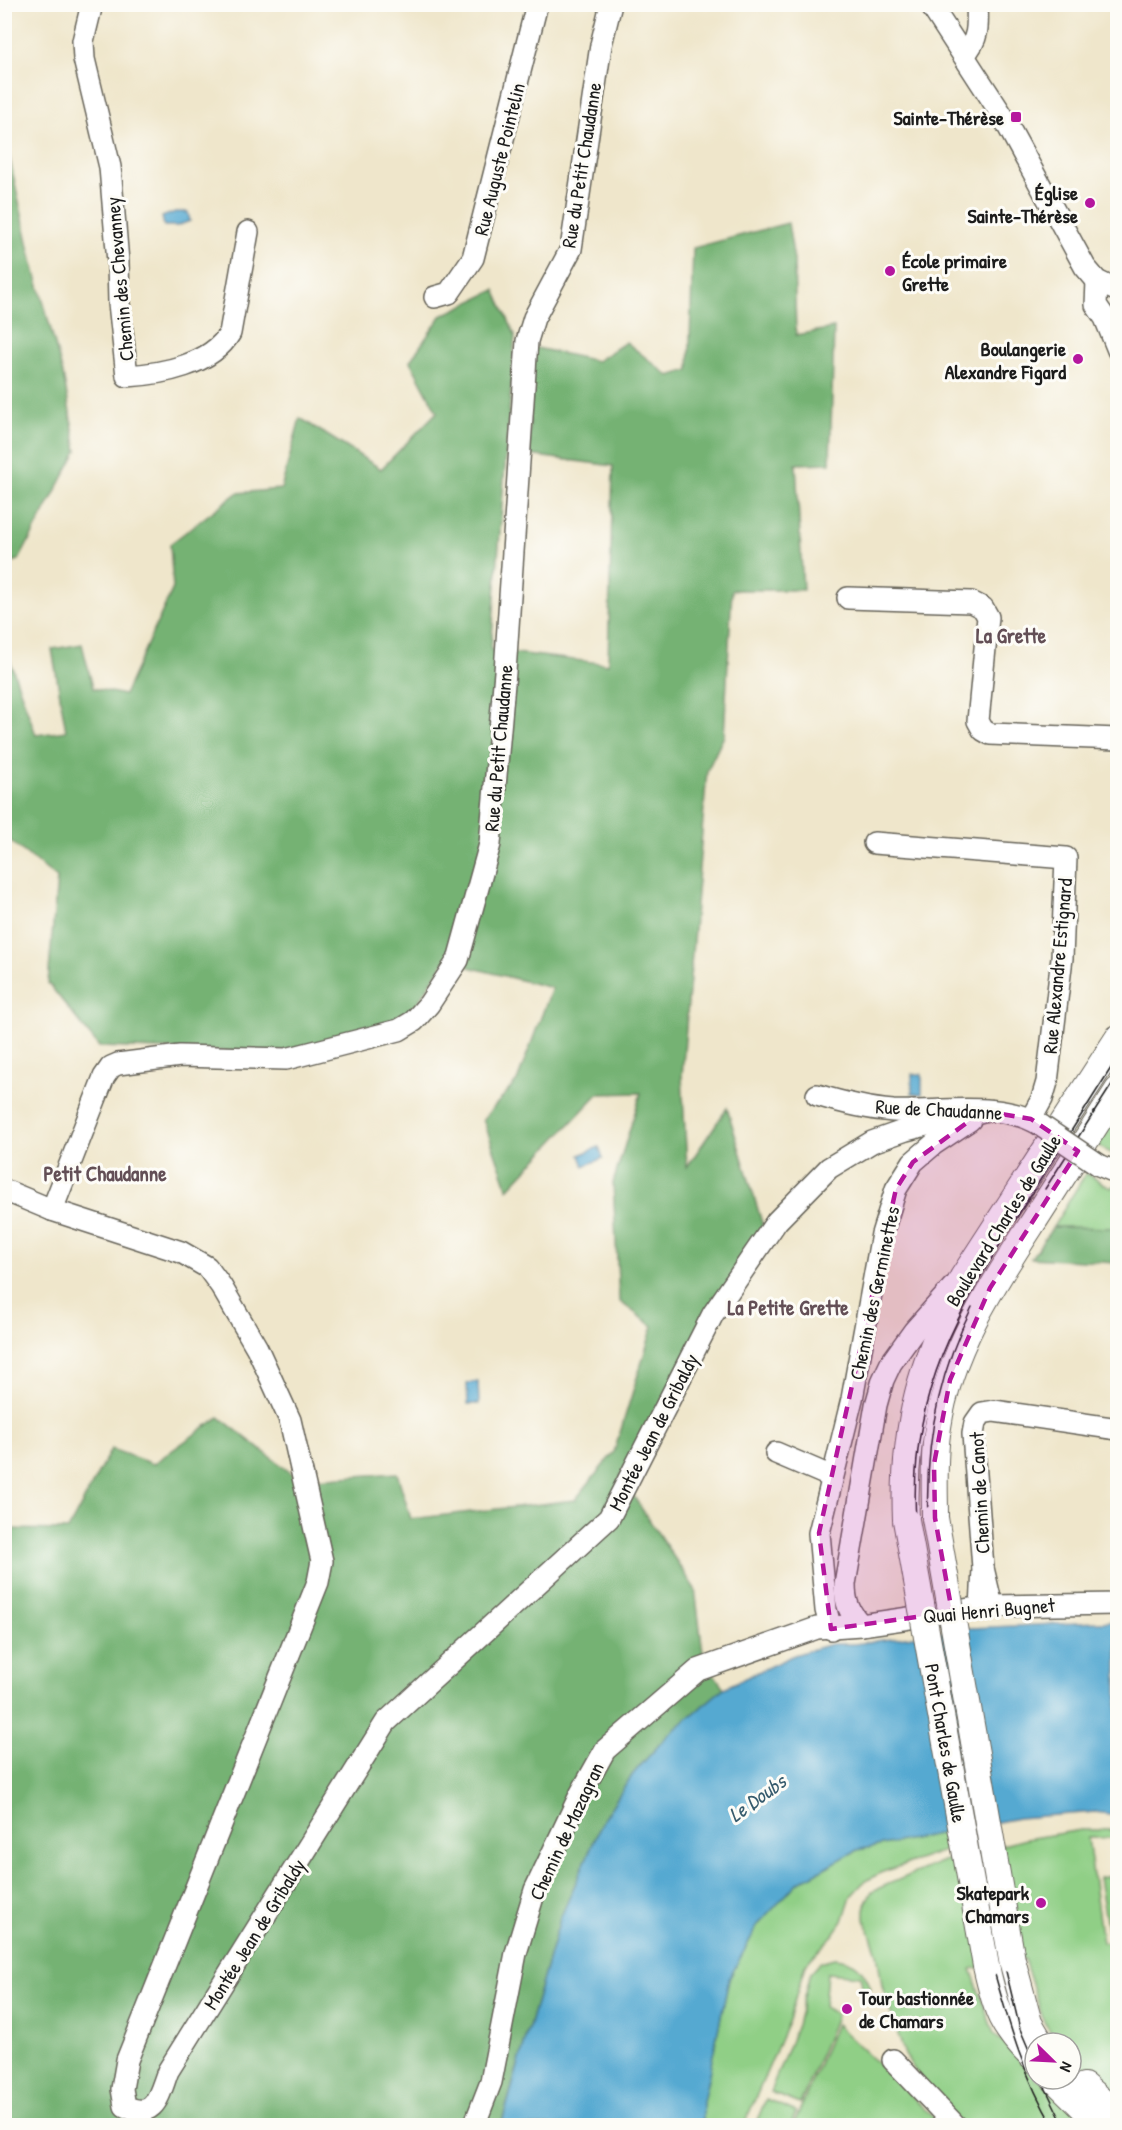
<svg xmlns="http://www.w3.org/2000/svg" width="1122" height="2130" font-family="'Patrick Hand',sans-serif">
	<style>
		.green { fill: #90cf86; stroke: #567651; stroke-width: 1.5 }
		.forest { fill: #74b273; stroke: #486748; stroke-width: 1.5 }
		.water { fill: #55a9d1; stroke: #386276; stroke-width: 1.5 }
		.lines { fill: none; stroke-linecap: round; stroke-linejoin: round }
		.minor-casing { stroke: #666359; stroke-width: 24 }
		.major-casing { stroke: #666359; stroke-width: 28 }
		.minor { stroke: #fff; stroke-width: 21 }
		.major { stroke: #fff; stroke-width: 26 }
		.tram { stroke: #1c1c1c; stroke-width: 1.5 }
		.minor-bridge-casing { stroke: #666359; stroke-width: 24; stroke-linecap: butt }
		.major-bridge-casing { stroke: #666359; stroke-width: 28; stroke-linecap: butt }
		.minor-bridge { stroke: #fff; stroke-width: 21 }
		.major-bridge { stroke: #fff; stroke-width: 26 }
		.marked { fill: #b5179e; fill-opacity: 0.2; stroke: #b5179e; stroke-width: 4.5; stroke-dasharray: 12 8; stroke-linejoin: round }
		.poi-dot { fill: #b5179e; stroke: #fdfcf7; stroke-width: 2 }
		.labels { text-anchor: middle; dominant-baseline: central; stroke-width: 6; stroke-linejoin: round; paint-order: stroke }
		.poi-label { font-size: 20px; font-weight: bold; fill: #1c1c1c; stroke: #fdfcf7; text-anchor: end }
		.street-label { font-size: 20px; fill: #1c1c1c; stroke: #fdfcf7 }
		.neighbourhood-label { font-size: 21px; font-weight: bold; fill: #634f56; stroke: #fdfcf7 }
		.water-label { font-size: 21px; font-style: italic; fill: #365b6d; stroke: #fdfcf7 }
	</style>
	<rect width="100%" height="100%" fill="#fdfcf7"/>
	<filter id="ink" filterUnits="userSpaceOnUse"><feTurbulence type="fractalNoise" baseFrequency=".0167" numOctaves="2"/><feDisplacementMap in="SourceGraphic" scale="12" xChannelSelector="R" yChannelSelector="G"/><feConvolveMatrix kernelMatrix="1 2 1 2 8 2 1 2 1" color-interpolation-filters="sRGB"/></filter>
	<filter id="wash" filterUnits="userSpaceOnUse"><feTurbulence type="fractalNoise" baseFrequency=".008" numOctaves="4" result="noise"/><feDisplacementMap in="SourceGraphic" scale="24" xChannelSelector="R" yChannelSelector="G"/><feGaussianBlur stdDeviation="1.35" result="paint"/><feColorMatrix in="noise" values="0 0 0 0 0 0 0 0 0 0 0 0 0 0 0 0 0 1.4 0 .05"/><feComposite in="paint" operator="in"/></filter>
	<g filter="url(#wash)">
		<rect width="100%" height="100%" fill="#efe6cb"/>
		<g class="green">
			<path d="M1117,1111v45l-22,-11z"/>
			<path d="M1086,1173l25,15 3,-3 3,1v42l-64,-1z"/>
			<path d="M1081,1830h36v8h-29l14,105 15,-2v155l-11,-6 -35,-31v-16h-13l-14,-21 -20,-63 -53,10 23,65 41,39v6h6l49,46h-129l-31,-31 -25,-39 -23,-69 -5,-33 -12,-34v-14l7,-14 76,-32 78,-20z"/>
			<path d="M947,1832l3,17 -70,24 -17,10 -12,13 -8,25 -9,13 -29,31 -16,55 -45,105 -41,1v-24l26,-123 29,-54 39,-42 60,-33z"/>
			<path d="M1117,1875v56l-9,1 -9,-54z"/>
			<path d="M834,1958c22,2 29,10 37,30l-8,2 -3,-14 -33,-3 -3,34 13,7 -37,90 -30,-12 27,-67 13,-52 10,-11z"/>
			<path d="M836,2024l105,101 -148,1z"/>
			<path d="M766,2099l30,13 -5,13h-36z"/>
		</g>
		<g class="forest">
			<path d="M9,156l23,104 31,114 14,77 -58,109 -14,5 -1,-408z"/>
			<path d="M788,223l6,37 2,75 38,-7 -4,135 -34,1 7,126h-71l-8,146 -17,35 -25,305 5,91 40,-59 36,118 -143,250 75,113 9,71 20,28 -57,48 -34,38 -29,44 -44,101 -59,206h-496v-596l63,1 43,-81 42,15 66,-47 81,63 97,-7 14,46 164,-19 39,-48 39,-126 -34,-25 -6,-118 28,-90 -43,1 -90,95 -25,-70 34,-38 35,-93 -107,-27 -40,61 -128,31 -178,-6 -51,-64 9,-105 -52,-41 -1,-193 32,91 30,-4 -14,-82 30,-5 11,44 31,7 49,-107 -3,-44 67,-51 44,-4 19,-71 81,51 56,-57 -27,-51 31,-45 54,-26 20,45 -24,315 117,14 5,-198 -84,-11 3,-108 65,14 29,-19 43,34 20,-6 4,-122z"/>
			<path d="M1053,1227l64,1v35l-86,-5z"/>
		</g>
		<g class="water">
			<path d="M175,212h13l2,9 -13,5h-13l-2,-9z"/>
			<rect x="912" y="1074" width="10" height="20"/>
			<path d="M599,1147l4,11 -19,8 -4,-11z"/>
			<path d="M478,1382l1,22h-11l-1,-21z"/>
			<path d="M1117,1621v194l-22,-3 -77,6 -161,32 -60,33 -39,42 -29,54 -26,123v23l-202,1 59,-207 44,-101 29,-44 34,-38 57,-48 70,-33 37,-11h23l117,-16z"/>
		</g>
	</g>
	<g filter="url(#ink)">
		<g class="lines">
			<defs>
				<g id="minor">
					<path d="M92,4l-9,37 1,18 26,108 8,95 1,41 8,73c35,-2 84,-11 103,-43l18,-101"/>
					<path d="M930,4l72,111 83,152 12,14 21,10"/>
					<path d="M964,55c15,-16 14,-29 13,-51"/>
					<path d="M1097,281l-1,24 9,13 13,32"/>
					<path d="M435,297l14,-4 24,-35 64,-254"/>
					<path d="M848,598l123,4 12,6 5,9 -10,104 5,9 7,4 128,5"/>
					<path d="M874,843l192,15 -4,100 -15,124 -5,17 -11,20"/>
					<path d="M817,1095c23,7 52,14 76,16 46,2 110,-11 149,15"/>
					<path d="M1099,1165l19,8"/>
					<path d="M4,1190l48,20 129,42 26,15 14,19 36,62 33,72 32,141 -4,21 -191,478 -5,29 3,17c31,15 34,-12 43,-35l218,-349 223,-204 104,-204 64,-93 52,-53 43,-26 34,-12 77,-19"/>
					<path d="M52,1210l52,-133 7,-10 7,-3 62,-8 106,3 113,-29 15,-9 15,-17 29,-44 32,-116 15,-172 22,-331 7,-23 37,-69 30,-204 10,-41"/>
					<path d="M776,1453l56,24"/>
					<path d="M983,1568l-10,-134 2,-11 7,-10 12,-2 124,18"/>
					<path d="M981,1608l2,-40 9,38"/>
					<path d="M861,1625c-12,-13 -16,-22 -16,-41l31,-179 7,-25 8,-17 23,-32 39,-44"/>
					<path d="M831,1629l-5,-19 -7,-77 33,-134 30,-165 14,-45 17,-27 21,-18 36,-24"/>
					<path d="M893,2060l63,66"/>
					<path d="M474,2126l17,-44 25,-129 19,-63 46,-97 24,-43 93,-80 119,-42 44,-3 131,-19 126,-2"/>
				</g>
				<g id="major">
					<path d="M935,1518c0,-30 -2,-61 3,-91 11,-77 55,-143 96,-206 28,-44 56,-88 84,-131"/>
					<path d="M906,1520c-4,-94 16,-159 57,-243l155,-239"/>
					<path d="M1012,1960l17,63 12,20"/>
					<path d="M986,1966c10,45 15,61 49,94"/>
					<path d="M1054,2079l48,47"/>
					<path d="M1084,2086l34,29"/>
				</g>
			</defs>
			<use href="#minor" class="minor-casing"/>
			<use href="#major" class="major-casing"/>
			<use href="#minor" class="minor"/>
			<use href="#major" class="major"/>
			<g class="tram">
				<path d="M1045,1189l73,-114"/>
				<path d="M972,1307c-33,65 -47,138 -44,211l76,445 16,66 15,35"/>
				<path d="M1041,2079l23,47"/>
				<path d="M1053,2126c-30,-50 -45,-106 -61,-162l-76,-445c-8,-126 43,-209 107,-312 32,-50 63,-100 95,-150"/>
			</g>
			<defs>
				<path id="minor-bridge" d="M1043,1127l56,38"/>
				<g id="major-bridge">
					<path d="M935,1518l77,442"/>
					<path d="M906,1520l80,446"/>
				</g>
			</defs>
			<use href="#minor-bridge" class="minor-bridge-casing"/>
			<use href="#major-bridge" class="major-bridge-casing"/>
			<use href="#minor-bridge" class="minor-bridge"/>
			<use href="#major-bridge" class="major-bridge"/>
		</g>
	</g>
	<path class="marked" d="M983,1111l48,8 47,32 -88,137 -40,92 -16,84 1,54 17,94 -121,17 -12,-96 77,-344 17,-27z"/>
	<g class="poi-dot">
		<rect x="1010" y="111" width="12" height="12" rx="3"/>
		<circle cx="1090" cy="203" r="6"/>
		<circle cx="890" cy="271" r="6"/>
		<circle cx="1078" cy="359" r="6"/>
		<circle cx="1041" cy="1903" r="6"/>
		<circle cx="847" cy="2009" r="6"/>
	</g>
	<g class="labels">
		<g class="poi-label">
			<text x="1004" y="117">Sainte-Thérèse</text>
			<text x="1078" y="192">Église<tspan x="1078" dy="23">Sainte-Thérèse</tspan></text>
			<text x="902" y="260" text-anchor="start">École primaire<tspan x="902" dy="23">Grette</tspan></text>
			<text x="1066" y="348">Boulangerie<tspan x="1066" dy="23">Alexandre Figard</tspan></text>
			<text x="1029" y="1892">Skatepark<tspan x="1029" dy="23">Chamars</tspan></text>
			<text x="859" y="1997" text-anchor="start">Tour bastionnée<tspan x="859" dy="23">de Chamars</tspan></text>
		</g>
		<g class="street-label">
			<text transform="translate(499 159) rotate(-76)">Rue Auguste Pointelin</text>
			<text transform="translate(581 165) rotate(-81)">Rue du Petit Chaudanne</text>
			<text transform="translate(119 279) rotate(-95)">Chemin des Chevanney</text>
			<text transform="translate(498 748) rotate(-85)">Rue du Petit Chaudanne</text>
			<text transform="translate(1057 966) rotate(-85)">Rue Alexandre Estignard</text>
			<text transform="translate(939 1109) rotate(3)">Rue de Chaudanne</text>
			<text transform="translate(1003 1220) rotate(-58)">Boulevard Charles de Gaulle</text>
			<text transform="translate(874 1293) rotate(-78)">Chemin des Germinettes</text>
			<text transform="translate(653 1432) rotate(-63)">Montée Jean de Gribaldy</text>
			<text transform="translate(979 1493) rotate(-93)">Chemin de Canot</text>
			<text transform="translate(989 1610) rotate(-5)">Quai Henri Bugnet</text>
			<text transform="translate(946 1743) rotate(80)">Pont Charles de Gaulle</text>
			<text transform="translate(566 1831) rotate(-65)">Chemin de Mazagran</text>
			<text transform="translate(254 1934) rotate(-58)">Montée Jean de Gribaldy</text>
		</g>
		<g class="neighbourhood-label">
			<text x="1011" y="635">La Grette</text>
			<text x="105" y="1173">Petit Chaudanne</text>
			<text x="788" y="1307">La Petite Grette</text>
		</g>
		<g class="water-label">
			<text transform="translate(757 1798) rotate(-36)">Le Doubs</text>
		</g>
	</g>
	<rect width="1122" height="2130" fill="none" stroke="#fdfcf7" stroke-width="24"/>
	<g transform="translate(1053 2061) rotate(114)"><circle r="28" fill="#fdfcf7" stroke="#a3a29f" stroke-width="1.5"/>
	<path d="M0-4.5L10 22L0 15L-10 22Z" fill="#b5179e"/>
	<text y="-9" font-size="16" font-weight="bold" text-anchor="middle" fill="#1c1c1c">N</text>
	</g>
</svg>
